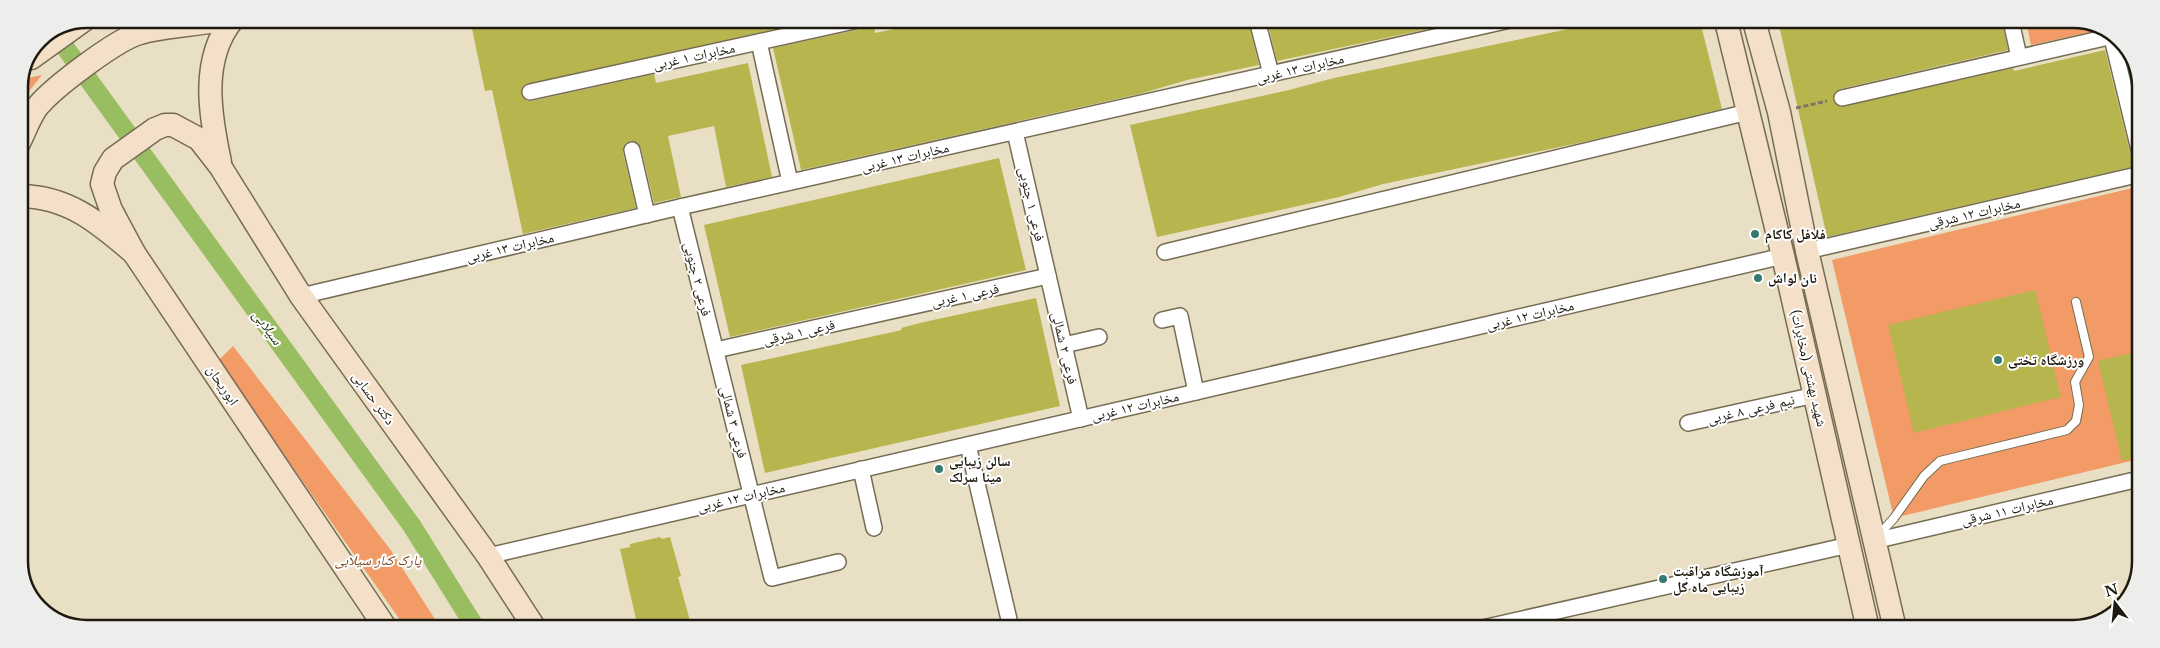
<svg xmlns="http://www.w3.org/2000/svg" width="2160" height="648" font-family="'Libre Baskerville','Noto Naskh Arabic',serif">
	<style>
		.green { fill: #f29b66 }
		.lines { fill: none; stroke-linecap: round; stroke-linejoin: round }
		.canal { stroke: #99bd61; stroke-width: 19 }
		.building { fill: #b7b54d }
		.lane-casing { stroke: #766c54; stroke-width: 10 }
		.street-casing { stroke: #766c54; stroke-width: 18 }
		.secondary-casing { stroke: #766c54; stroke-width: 25 }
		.path { stroke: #7d7664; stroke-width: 3; stroke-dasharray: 5 2.5; stroke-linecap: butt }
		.lane { stroke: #fff; stroke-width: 8 }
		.street { stroke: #fff; stroke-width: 15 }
		.secondary { stroke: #f4e0c8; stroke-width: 22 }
		.poi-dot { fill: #347a70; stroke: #fff; stroke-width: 2 }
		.labels { text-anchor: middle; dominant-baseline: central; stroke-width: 4; stroke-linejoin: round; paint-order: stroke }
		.street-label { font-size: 14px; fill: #1e1a10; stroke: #fff }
		.poi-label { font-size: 14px; font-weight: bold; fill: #1e1a10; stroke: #fff; text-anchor: start }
		.park-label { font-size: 14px; font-style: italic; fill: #7d441e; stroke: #fff }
		.water-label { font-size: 15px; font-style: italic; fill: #2b3913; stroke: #fff }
		.rim { fill: none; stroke: #1e1a10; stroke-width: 2.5 }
	</style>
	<rect width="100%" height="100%" fill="#e9dfc4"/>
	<g class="green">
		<path d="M2026,21h65l9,6v3l-69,15z"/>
		<path d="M42,75l-23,29v-17l3,-8z"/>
		<path d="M2141,186l-2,273 -245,59 -62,-258z"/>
		<path d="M233,346l157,203 50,78h-35l-187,-266z"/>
	</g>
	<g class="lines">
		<path class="canal" d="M54,32l358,494 63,101"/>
	</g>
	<g class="building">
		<path d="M470,19h18l329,1 -293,65 -3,9 6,7h5l122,-27 2,9 92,-20 24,114 -46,10 -12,-61 -46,10 13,61 -27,6 -13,-55 -3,-5 -8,-2 -5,3 -2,8 13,56 -113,26 -31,-144 -7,1z"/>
		<path d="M868,20h6l1,13 62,-13h311l11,45 -72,15 -44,13 -342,77 -28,-122 88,-19 5,-2z"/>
		<path d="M1267,20h175v6l-165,35z"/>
		<path d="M1607,21h93l22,88 -134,32 -205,43 -44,13 -182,40 -27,-112 159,-35 45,-12z"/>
		<path d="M1778,21h224l6,29 -168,39 -5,3 -2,8 7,7 173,-39 1,3 91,-21 27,110 4,6 -309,71z"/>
		<path d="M2127,45l14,37v36l-17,-72z"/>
		<path d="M999,158l27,112 -296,67 -26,-112z"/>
		<path d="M2035,290l26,107 -147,36 -26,-108z"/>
		<path d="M1036,298l24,108 -295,67 -24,-108 161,-35 -1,-2 23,-6z"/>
		<path d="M2140,351l-1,106 -17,4 -24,-100z"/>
		<path d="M660,537l2,2 8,-2 11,39 -3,1 14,51h-54l-18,-79 10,-2v-3z"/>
	</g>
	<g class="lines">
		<defs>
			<path id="lane" d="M1878,536l16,-18 30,-42 16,-15 127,-31 9,-9 3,-16 -4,-23 14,-25 -13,-55"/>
			<g id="street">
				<path d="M1257,20l14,54"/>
				<path d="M2011,21l8,36"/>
				<path d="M2111,34l30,124"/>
				<path d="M759,42l31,140"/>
				<path d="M530,92l329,-72"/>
				<path d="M1842,98l271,-62"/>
				<path d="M1015,132l66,287"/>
				<path d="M632,150l15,65"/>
				<path d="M680,207l92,371 66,-16"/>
				<path d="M1807,251l334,-77"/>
				<path d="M1165,252l583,-140"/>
				<path d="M301,296l379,-89 830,-187"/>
				<path d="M1162,320l18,-4 16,76"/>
				<path d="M1064,345l35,-8"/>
				<path d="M716,350l332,-74"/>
				<path d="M1688,423l127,-28"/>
				<path d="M968,445l43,183"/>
				<path d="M861,469l13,59"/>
				<path d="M1874,541l265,-62"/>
				<path d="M488,556l1295,-300"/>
				<path d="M1478,629l371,-84"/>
			</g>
			<g id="secondary">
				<path d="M1726,21l57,235 85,373"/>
				<path d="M1754,21l25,91 28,139 88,378"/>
				<path d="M31,58l53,-38"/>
				<path d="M19,143c6,-12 11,-27 19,-37 16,-19 79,-67 102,-73 27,-8 56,-7 83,-14"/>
				<path d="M220,162c-10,-47 -20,-103 13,-143"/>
				<path d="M19,196c49,0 80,27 115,57l251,374"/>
				<path d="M134,253l-23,-43 -9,-26 3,-12 8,-13 42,-30 10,-4h8l26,14 21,27 81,130 187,260 46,71"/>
			</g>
		</defs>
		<use href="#lane" class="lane-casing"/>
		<use href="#street" class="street-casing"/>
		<use href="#secondary" class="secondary-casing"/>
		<path class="path" d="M1796,108l31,-7"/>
		<use href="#lane" class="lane"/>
		<use href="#street" class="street"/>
		<use href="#secondary" class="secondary"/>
	</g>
	<g class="poi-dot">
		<circle cx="1755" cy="234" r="5"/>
		<circle cx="1758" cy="278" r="5"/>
		<circle cx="1998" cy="360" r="5"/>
		<circle cx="939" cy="469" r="5"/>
		<circle cx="1663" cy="579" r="5"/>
	</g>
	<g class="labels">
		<g class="street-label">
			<text transform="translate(694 56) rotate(-12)">مخابرات ۱ غربی</text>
			<text transform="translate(1300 68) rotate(-13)">مخابرات ۱۳ غربی</text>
			<text transform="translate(905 157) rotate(-13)">مخابرات ۱۳ غربی</text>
			<text transform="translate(1032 204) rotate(77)">فرعی ۱ جنوبی</text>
			<text transform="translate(1974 213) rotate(-13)">مخابرات ۱۲ شرقی</text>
			<text transform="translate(510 247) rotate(-13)">مخابرات ۱۳ غربی</text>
			<text transform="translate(698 279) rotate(76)">فرعی ۲ جنوبی</text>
			<text transform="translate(965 295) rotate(-12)">فرعی ۱ غربی</text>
			<text transform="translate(1530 315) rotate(-13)">مخابرات ۱۲ غربی</text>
			<text transform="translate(799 332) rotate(-13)">فرعی ۱ شرقی</text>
			<text transform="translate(1065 348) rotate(77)">فرعی ۲ شمالی</text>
			<text transform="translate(1809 368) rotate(77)">شهید بهشتی (مخابرات)</text>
			<text transform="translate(223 385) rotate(56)">ابوریحان</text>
			<text transform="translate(374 398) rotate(54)">دکتر حسابی</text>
			<text transform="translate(1135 406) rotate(-13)">مخابرات ۱۲ غربی</text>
			<text transform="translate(1751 409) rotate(-13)">نیم فرعی ۸ غربی</text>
			<text transform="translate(734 422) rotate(76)">فرعی ۳ شمالی</text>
			<text transform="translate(741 497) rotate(-13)">مخابرات ۱۲ غربی</text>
			<text transform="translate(2007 510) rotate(-13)">مخابرات ۱۱ شرقی</text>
		</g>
		<g class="poi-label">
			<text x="1765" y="234">فلافل کاکام</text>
			<text x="1768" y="278">نان لواش</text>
			<text x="2008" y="360">ورزشگاه تختی</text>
			<text x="949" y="461">سالن زیبایی<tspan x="949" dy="16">مینا سرلک</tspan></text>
			<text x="1673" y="571">آموزشگاه مراقبت<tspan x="1673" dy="16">زیبایی ماه گل</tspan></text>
		</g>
		<g class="park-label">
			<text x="378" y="560">پارک کنار سیلابی</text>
		</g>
		<g class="water-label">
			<text transform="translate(268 327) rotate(54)">سیلابی</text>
		</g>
	</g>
	<path d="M0 0H2160V648H0ZM87 28H2073A59 59 0 0 1 2132 87V561A59 59 0 0 1 2073 620H87A59 59 0 0 1 28 561V87A59 59 0 0 1 87 28Z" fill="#ededec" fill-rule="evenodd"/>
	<path class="rim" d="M87 28H2073A59 59 0 0 1 2132 87V561A59 59 0 0 1 2073 620H87A59 59 0 0 1 28 561V87A59 59 0 0 1 87 28Z"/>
	<g transform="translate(2115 603) rotate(344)" stroke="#ffffff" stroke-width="4" paint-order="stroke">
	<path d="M0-4L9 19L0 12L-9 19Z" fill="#1e1a10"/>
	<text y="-8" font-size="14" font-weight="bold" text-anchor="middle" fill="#1e1a10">N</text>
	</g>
</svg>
